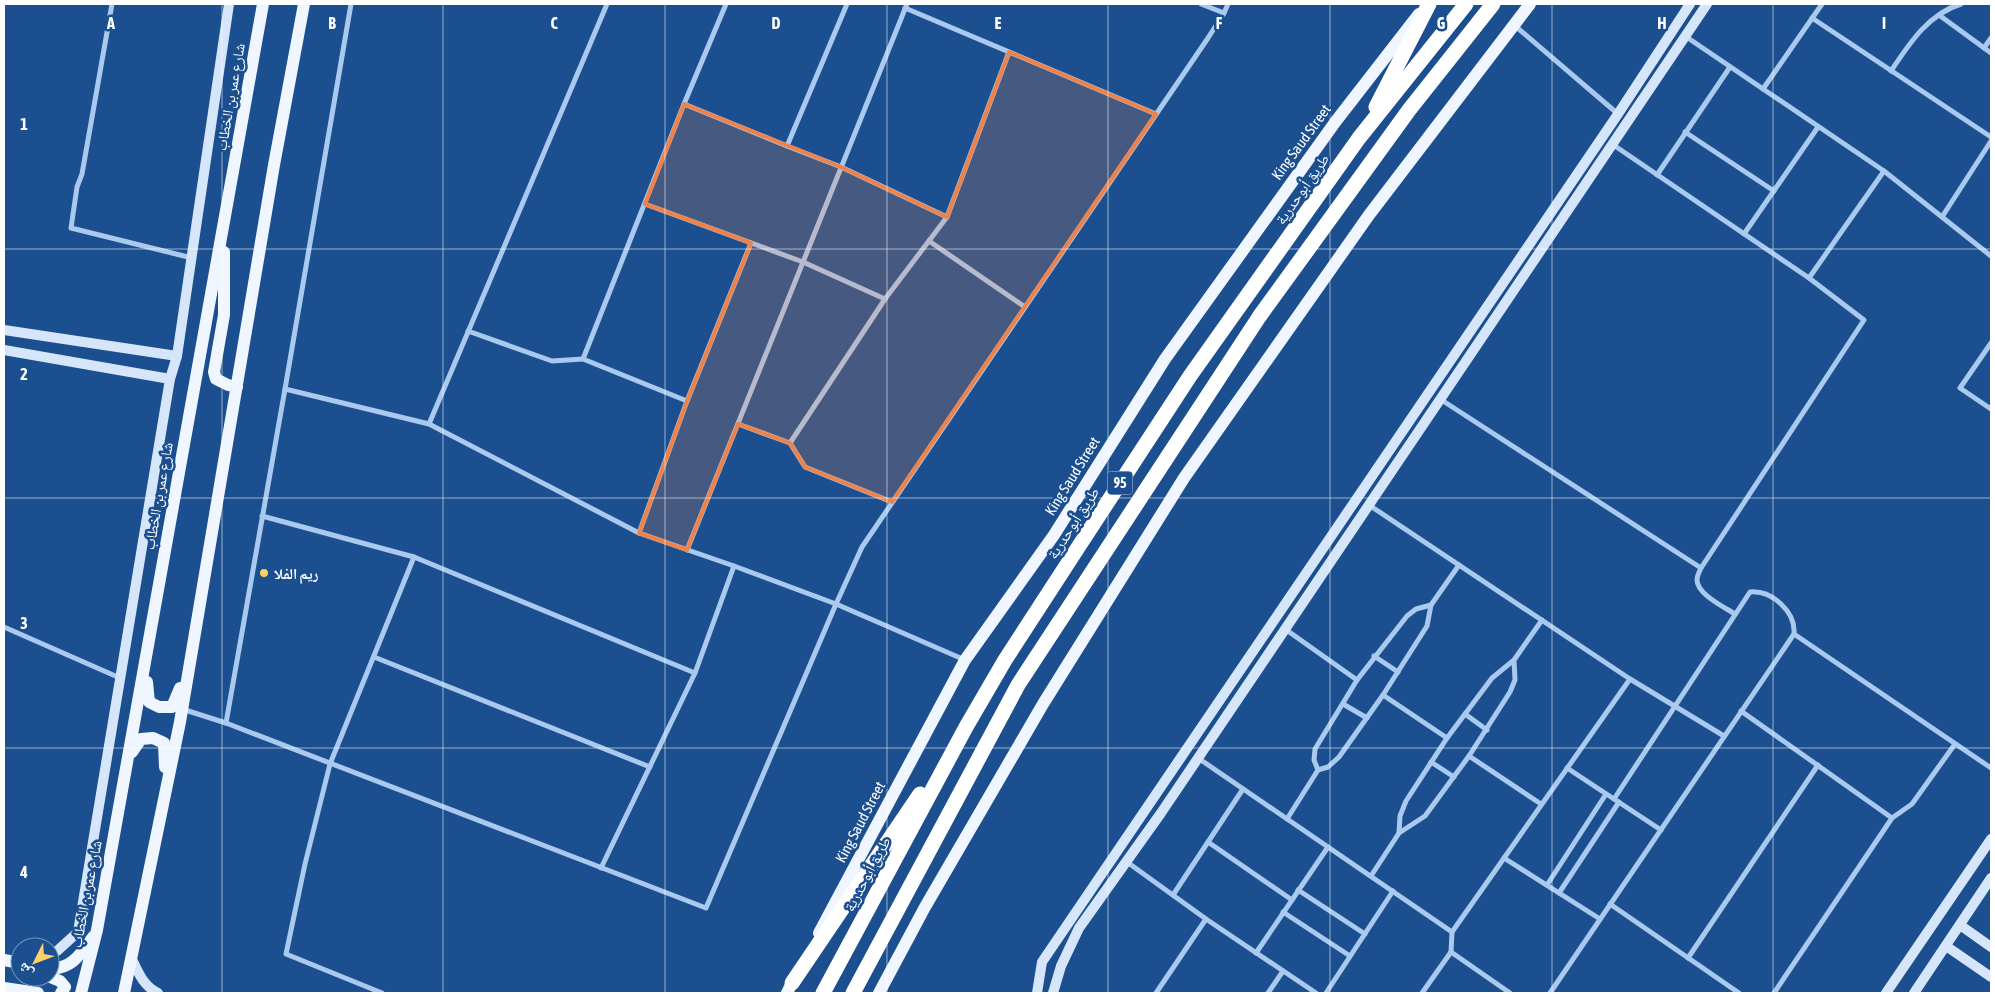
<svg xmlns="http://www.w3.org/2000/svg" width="1995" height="997" font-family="'Asap Condensed','Noto Naskh Arabic',sans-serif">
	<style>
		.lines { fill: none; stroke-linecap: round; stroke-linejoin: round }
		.street { stroke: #a9c9ee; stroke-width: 5 }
		.secondary { stroke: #d6e6fa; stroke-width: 10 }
		.primary { stroke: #f0f6ff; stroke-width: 12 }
		.highway { stroke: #fff; stroke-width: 15 }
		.marked { fill: #ee8249; fill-opacity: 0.2; stroke: #ee8249; stroke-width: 4; stroke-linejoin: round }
		.grid { fill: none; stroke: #fff; stroke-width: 1; stroke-opacity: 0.55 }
		.poi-dot { fill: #ffd166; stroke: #1b4f8f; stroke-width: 2 }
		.labels { text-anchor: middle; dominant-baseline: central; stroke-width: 5; stroke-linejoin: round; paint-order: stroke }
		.shield { fill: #1b4f8f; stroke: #bbcadd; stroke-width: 1 }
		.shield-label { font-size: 14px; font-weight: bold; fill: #fff }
		.street-label { font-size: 15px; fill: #fff; stroke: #1b4f8f }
		.poi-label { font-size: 15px; font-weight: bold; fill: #fff; stroke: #1b4f8f; text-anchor: start }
		.grid-label { font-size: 16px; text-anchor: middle; font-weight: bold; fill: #fff; stroke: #1b4f8f; stroke-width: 5; stroke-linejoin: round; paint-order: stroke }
	</style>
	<rect width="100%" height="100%" fill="#1b4f8f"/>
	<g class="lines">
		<g class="street">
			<path d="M112,4l-30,170 -5,13 -6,41 121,30"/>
			<path d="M351,4l-66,385 144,35"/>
			<path d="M607,4l-178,420 210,109 95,33 102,38 129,56"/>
			<path d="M847,4l-60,142 54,21 106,50"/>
			<path d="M1201,4l23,9"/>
			<path d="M905,8l251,106"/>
			<path d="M1939,15l52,38"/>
			<path d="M1812,18l179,119"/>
			<path d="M1514,25l104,89"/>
			<path d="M1685,36l199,135 58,46 49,-76"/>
			<path d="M1984,48l7,-10"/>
			<path d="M1891,71c18,-27 37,-57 70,-67"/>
			<path d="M1763,89l59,-85"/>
			<path d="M684,104l103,42"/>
			<path d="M1685,132l89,59"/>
			<path d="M1657,175l73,-108"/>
			<path d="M645,204l158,58 82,37"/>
			<path d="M1942,217l49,39"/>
			<path d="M1744,234l74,-107"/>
			<path d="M929,241l96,66"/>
			<path d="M1809,278l75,-107"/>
			<path d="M468,331l84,30 31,-2"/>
			<path d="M1991,343l-31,45 31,21"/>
			<path d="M1440,399l261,169 163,-248 -55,-42 -197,-134"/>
			<path d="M687,401l64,-158"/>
			<path d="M738,424l52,19 95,-144 62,-82 62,-165"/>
			<path d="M790,443l15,24 87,35"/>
			<path d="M262,516l152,41 281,116"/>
			<path d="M639,533l48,-132 -104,-42 101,-255 42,-100"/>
			<path d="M687,550l220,-546"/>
			<path d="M1701,568c-2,4 -4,8 -4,12 0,14 27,27 38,34"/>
			<path d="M4,627l116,51"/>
			<path d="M1285,629l72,51"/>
			<path d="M1374,656l24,16"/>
			<path d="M374,657l276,110"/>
			<path d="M1630,679l94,57"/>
			<path d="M1383,695l64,43"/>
			<path d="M1343,704l24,14"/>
			<path d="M182,709l44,14 480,185 130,-304 26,-57 346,-509 16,-25 4,-9"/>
			<path d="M1741,711l151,107 -118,175"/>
			<path d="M1465,714l22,16"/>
			<path d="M226,723l59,-334"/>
			<path d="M1469,756l72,48"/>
			<path d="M1198,758l254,174 178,-253 -261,-174"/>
			<path d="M1431,762l23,15"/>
			<path d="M1567,768l94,62"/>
			<path d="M1318,770l10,-3 11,-10 44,-62 44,-69 4,-21"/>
			<path d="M1614,799l136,-207c22,-2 46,20 44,42"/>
			<path d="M1892,818l20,-14 43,-60"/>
			<path d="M1287,819l31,-49 -4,-10 1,-11 42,-69 50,-64 9,-7 15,-4 28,-40"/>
			<path d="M1399,833l26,-17 44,-60 41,-64 5,-12 -1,-20"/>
			<path d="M1208,842l84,58"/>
			<path d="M1504,858l96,61"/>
			<path d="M1127,862l79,57 110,74"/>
			<path d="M601,868l94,-195 39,-107"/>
			<path d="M1371,876l28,-43 1,-17 6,-15 41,-63 45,-60 22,-18 28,-40"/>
			<path d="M1547,885l59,-91"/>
			<path d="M1298,890l67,44"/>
			<path d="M1559,893l60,-91"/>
			<path d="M1173,895l70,-106"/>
			<path d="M1610,904l129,89"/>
			<path d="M1283,912l67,44"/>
			<path d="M1451,952l59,41"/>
			<path d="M1256,953l72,-106"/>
			<path d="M1688,958l130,-193"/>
			<path d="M382,993l-96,-39 19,-90 25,-100 84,-207"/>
			<path d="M1156,993l50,-74"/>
			<path d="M1268,993l15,-22"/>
			<path d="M1326,993l67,-102"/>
			<path d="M1422,993l29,-41 1,-20"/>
			<path d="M1550,993l244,-359 197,134"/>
		</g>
		<g class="secondary">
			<path d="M4,330l173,26"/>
			<path d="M4,350l166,29"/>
			<path d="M1960,925l31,22"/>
			<path d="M1946,946l45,31"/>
			<path d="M50,953l7,-2 21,-19 92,-553 7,-23 52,-352"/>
			<path d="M131,957c7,15 12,29 27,36"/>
			<path d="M1037,993l5,-31 576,-848 72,-110"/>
			<path d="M1053,993l8,-27 18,-38 82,-115 546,-809"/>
			<path d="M1886,993l105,-154"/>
			<path d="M1914,993l77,-115"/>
		</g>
		<g class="primary">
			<path d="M224,252v63l-10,57 2,7 12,6 9,2"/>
			<path d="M147,682l2,20 10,5h13l8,-19"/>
			<path d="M132,752l9,-13 12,-1 11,5 1,24"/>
			<path d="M819,933l146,-273 89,-125 111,-176 171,-238 83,-107"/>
			<path d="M4,960l16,3"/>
			<path d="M50,968c22,2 32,-16 43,-31"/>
			<path d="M50,977l10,4 5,6 -4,6"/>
			<path d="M4,988l34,5"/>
			<path d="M81,993l16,-63 166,-926"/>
			<path d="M124,993l56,-271 94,-557 30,-161"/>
			<path d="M787,993l9,-18"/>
			<path d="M879,993l46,-86 118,-203 141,-226 185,-263 161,-211"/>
		</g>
		<g class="highway">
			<path d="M1376,107l53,-103"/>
			<path d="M792,983l128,-189"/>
			<path d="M823,993l143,-266 39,-67 74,-114 111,-170 169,-238 107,-134"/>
			<path d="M853,993l165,-308 241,-368 150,-207 84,-106"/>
		</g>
	</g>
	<path class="marked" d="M1009,52l147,62 -264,388 -87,-35 -15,-24 -52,-19 -51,126 -48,-17 48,-132 64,-158 -106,-39 39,-100 157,63 106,50z"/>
	<path class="grid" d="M222,4v989M443,4v989M665,4v989M887,4v989M1108,4v989M1330,4v989M1552,4v989M1773,4v989M4,249h1987M4,498h1987M4,748h1987"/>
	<circle class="poi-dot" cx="264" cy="573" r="5"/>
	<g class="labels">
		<rect class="shield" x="1107.5" y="471.5" width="25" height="23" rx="4"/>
		<g class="shield-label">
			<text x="1120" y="483">95</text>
		</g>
		<g class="street-label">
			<text transform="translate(230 97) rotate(-80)">شارع عمر بن الخطاب</text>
			<text transform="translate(1301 142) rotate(-54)">King Saud Street</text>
			<text transform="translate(1302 189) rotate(-55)">طريق أبوحدرية</text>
			<text transform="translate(1072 476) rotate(-58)">King Saud Street</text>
			<text transform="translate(158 496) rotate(-80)">شارع عمر بن الخطاب</text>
			<text transform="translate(1073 523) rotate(-57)">طريق أبوحدرية</text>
			<text transform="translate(860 822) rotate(-62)">King Saud Street</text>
			<text transform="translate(867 874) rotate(-62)">طريق أبوحدرية</text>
			<text transform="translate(86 894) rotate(-79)">شارع عمر بن الخطاب</text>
		</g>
		<g class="poi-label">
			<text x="274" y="573">ريم الفلا</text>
		</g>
	</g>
	<g class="grid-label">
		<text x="111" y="29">A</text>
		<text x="332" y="29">B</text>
		<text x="554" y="29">C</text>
		<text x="776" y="29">D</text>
		<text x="998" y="29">E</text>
		<text x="1219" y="29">F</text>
		<text x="1441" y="29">G</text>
		<text x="1662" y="29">H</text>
		<text x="1884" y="29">I</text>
		<text x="24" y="130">1</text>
		<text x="24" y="380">2</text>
		<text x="24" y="629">3</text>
		<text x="24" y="878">4</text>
	</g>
	<rect width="1995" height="997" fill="none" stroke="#ffffff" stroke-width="10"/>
	<g transform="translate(35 962) rotate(228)"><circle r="24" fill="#1b4f8f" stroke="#7695bc"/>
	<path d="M0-4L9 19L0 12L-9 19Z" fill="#ffd166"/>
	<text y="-8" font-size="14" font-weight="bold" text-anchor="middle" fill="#ffffff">ش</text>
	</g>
</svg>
